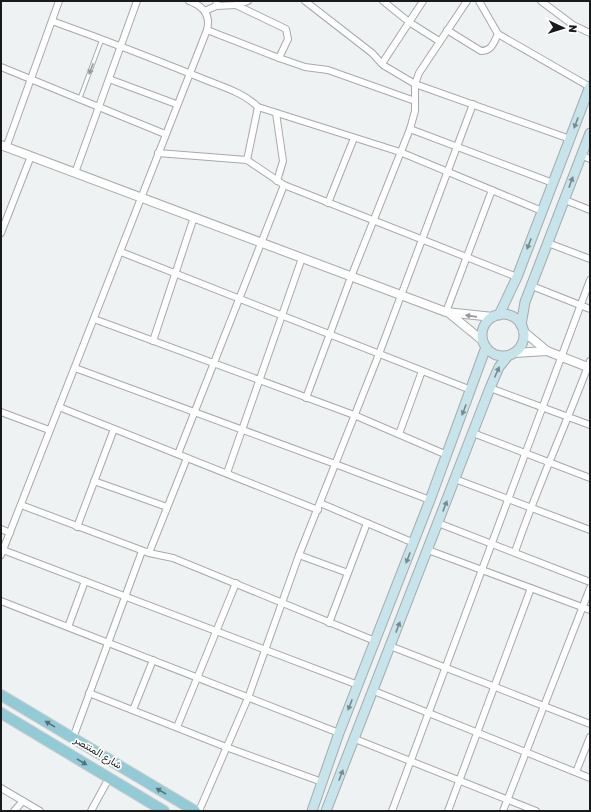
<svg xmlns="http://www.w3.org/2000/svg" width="591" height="812" font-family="Rubik,'Noto Naskh Arabic',sans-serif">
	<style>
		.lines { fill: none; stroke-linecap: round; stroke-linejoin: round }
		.service-casing { stroke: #a6aaab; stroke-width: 5 }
		.minor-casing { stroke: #a6aaab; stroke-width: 8 }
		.tertiary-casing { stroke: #a6aaab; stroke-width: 10 }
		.secondary-casing { stroke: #a6aaab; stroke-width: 11 }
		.primary-casing { stroke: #cccdcd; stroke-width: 12 }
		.service { stroke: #fff; stroke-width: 3 }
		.minor { stroke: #fff; stroke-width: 6 }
		.tertiary { stroke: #fff; stroke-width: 8 }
		.secondary { stroke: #c8e4eb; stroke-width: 9 }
		.primary { stroke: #92cad6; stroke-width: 10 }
		.oneway { fill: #989898 }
		.oneway2 { fill: #79898d }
		.oneway3 { fill: #567278 }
		.labels { text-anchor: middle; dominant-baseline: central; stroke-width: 3.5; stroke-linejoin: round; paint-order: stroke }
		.street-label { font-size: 10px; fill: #191a1b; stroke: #fff }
	</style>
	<rect width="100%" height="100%" fill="#eef2f3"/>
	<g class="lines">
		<defs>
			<path id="service" d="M80,98l22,-59"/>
			<g id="minor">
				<path d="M305,1l67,52 11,12 32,19 155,55"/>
				<path d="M383,1l26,21 30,19"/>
				<path d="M479,1l19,33 92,53"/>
				<path d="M541,1l32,24 17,8"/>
				<path d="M236,5l50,24 2,10 -9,19"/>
				<path d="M216,6l20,-1 12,-4"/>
				<path d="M205,11l11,-5 1,-5"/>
				<path d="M52,21c50,18 100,37 149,57 19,8 42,14 57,29l142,45 142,59"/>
				<path d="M207,30l72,28 26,9 23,3 87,31"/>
				<path d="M447,30l34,21c11,0 13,-9 17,-17"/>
				<path d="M383,62l40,-61"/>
				<path d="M1,67l164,67"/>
				<path d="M109,79l67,25"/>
				<path d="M276,113l7,48 -6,20"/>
				<path d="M410,129l143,54"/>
				<path d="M6,148l53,-147"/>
				<path d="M158,153l89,7 37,25 233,92"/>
				<path d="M581,155l9,4"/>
				<path d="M247,160l11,-53"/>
				<path d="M75,173l62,-172"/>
				<path d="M565,200l25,10"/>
				<path d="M328,203l26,-65"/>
				<path d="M1,233l30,-77"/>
				<path d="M548,243l42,16"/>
				<path d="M121,252l350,138"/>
				<path d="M532,286l58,23"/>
				<path d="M446,312l46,-122"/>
				<path d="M94,319l260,96 93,40"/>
				<path d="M153,341l41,-124"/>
				<path d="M75,368l260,96 95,36"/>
				<path d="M490,388l100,37"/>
				<path d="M306,398l45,-121 59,-148 5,-18v-27l4,-11 48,-72"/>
				<path d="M59,407l259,103"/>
				<path d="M1,412l48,18"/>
				<path d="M473,433l117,45"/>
				<path d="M399,434l23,-63"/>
				<path d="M178,454l106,-269"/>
				<path d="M227,473l75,-215"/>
				<path d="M455,479l135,51"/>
				<path d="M94,481l73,26"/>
				<path d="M320,503l94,40"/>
				<path d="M21,505l128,48 24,5 202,83"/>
				<path d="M438,523l152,59"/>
				<path d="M77,527l37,-98"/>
				<path d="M1,529l9,4"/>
				<path d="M3,550l355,135"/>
				<path d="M428,550l162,60"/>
				<path d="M515,552c22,-65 51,-127 75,-191"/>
				<path d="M149,553l38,-95"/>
				<path d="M1,555l206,-525c4,-15 -4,-24 -18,-29"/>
				<path d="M299,555l49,18"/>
				<path d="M1,601l338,132"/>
				<path d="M329,623l38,-100"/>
				<path d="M68,627l17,-46"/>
				<path d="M390,646l200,78"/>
				<path d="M374,691l216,87"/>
				<path d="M89,693l137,54 96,35"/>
				<path d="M133,710l20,-50"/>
				<path d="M177,727l59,-144"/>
				<path d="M73,738l69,-187"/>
				<path d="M355,739l181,72"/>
				<path d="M576,772l14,-35"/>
				<path d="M1,788l39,23"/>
				<path d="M14,811l9,-10"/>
				<path d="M91,811l18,-33"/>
				<path d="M199,811l49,-113 51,-143 80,-201 94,-250"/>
				<path d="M392,811l198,-531"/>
				<path d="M448,811l83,-223"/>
				<path d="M503,811l87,-223"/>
			</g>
			<g id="tertiary">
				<path d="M1,145l445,167 47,5"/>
				<path d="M450,314l33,27"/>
				<path d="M523,331l24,20 43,17"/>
				<path d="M514,353l33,-2"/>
			</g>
			<g id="secondary">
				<circle cx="503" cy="335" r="21"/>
				<path d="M499,315l18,-38 73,-191"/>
				<path d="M521,325l4,-23 65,-169"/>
				<path d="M312,811l27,-78 91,-233 56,-153"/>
				<path d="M326,811l164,-423 9,-21 9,-11"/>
			</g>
			<g id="primary">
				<path d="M1,695l194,116"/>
				<path d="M1,713l163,98"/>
			</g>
		</defs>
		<use href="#service" class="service-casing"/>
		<use href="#minor" class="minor-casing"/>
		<use href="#tertiary" class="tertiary-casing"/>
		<use href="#secondary" class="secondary-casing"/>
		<use href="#primary" class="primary-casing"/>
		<use href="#service" class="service"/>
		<use href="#minor" class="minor"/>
		<use href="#tertiary" class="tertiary"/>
		<use href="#secondary" class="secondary"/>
		<use href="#primary" class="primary"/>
	</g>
	<defs><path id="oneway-solid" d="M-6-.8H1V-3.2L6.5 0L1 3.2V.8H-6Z"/></defs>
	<g class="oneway">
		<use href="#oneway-solid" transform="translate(91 69) rotate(111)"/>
		<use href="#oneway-solid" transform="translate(471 316) rotate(-172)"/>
	</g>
	<g class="oneway2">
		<use href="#oneway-solid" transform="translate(576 123) rotate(111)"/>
		<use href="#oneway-solid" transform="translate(571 182) rotate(-70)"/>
		<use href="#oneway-solid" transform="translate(529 244) rotate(111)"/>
		<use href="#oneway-solid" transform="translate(497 372) rotate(-66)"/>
		<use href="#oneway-solid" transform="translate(464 410) rotate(111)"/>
		<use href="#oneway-solid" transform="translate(445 506) rotate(-69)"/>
		<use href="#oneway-solid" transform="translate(408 558) rotate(111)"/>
		<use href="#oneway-solid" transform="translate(398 627) rotate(-69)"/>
		<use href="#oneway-solid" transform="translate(350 705) rotate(111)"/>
		<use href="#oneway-solid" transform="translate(341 775) rotate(-69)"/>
	</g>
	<g class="oneway3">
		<use href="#oneway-solid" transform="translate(50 724) rotate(-149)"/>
		<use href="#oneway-solid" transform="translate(82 762) rotate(31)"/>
		<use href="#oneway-solid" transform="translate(161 791) rotate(-149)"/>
	</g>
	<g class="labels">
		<g class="street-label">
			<text transform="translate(98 753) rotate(31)">شارع المنتصر</text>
		</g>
	</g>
	<rect width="591" height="812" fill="none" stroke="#191a1b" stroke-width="4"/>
	<g transform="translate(563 28) rotate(94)" stroke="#ffffff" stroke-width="3" paint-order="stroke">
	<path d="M0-3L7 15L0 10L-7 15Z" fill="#191a1b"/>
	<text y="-6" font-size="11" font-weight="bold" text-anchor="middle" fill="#191a1b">N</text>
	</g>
</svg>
